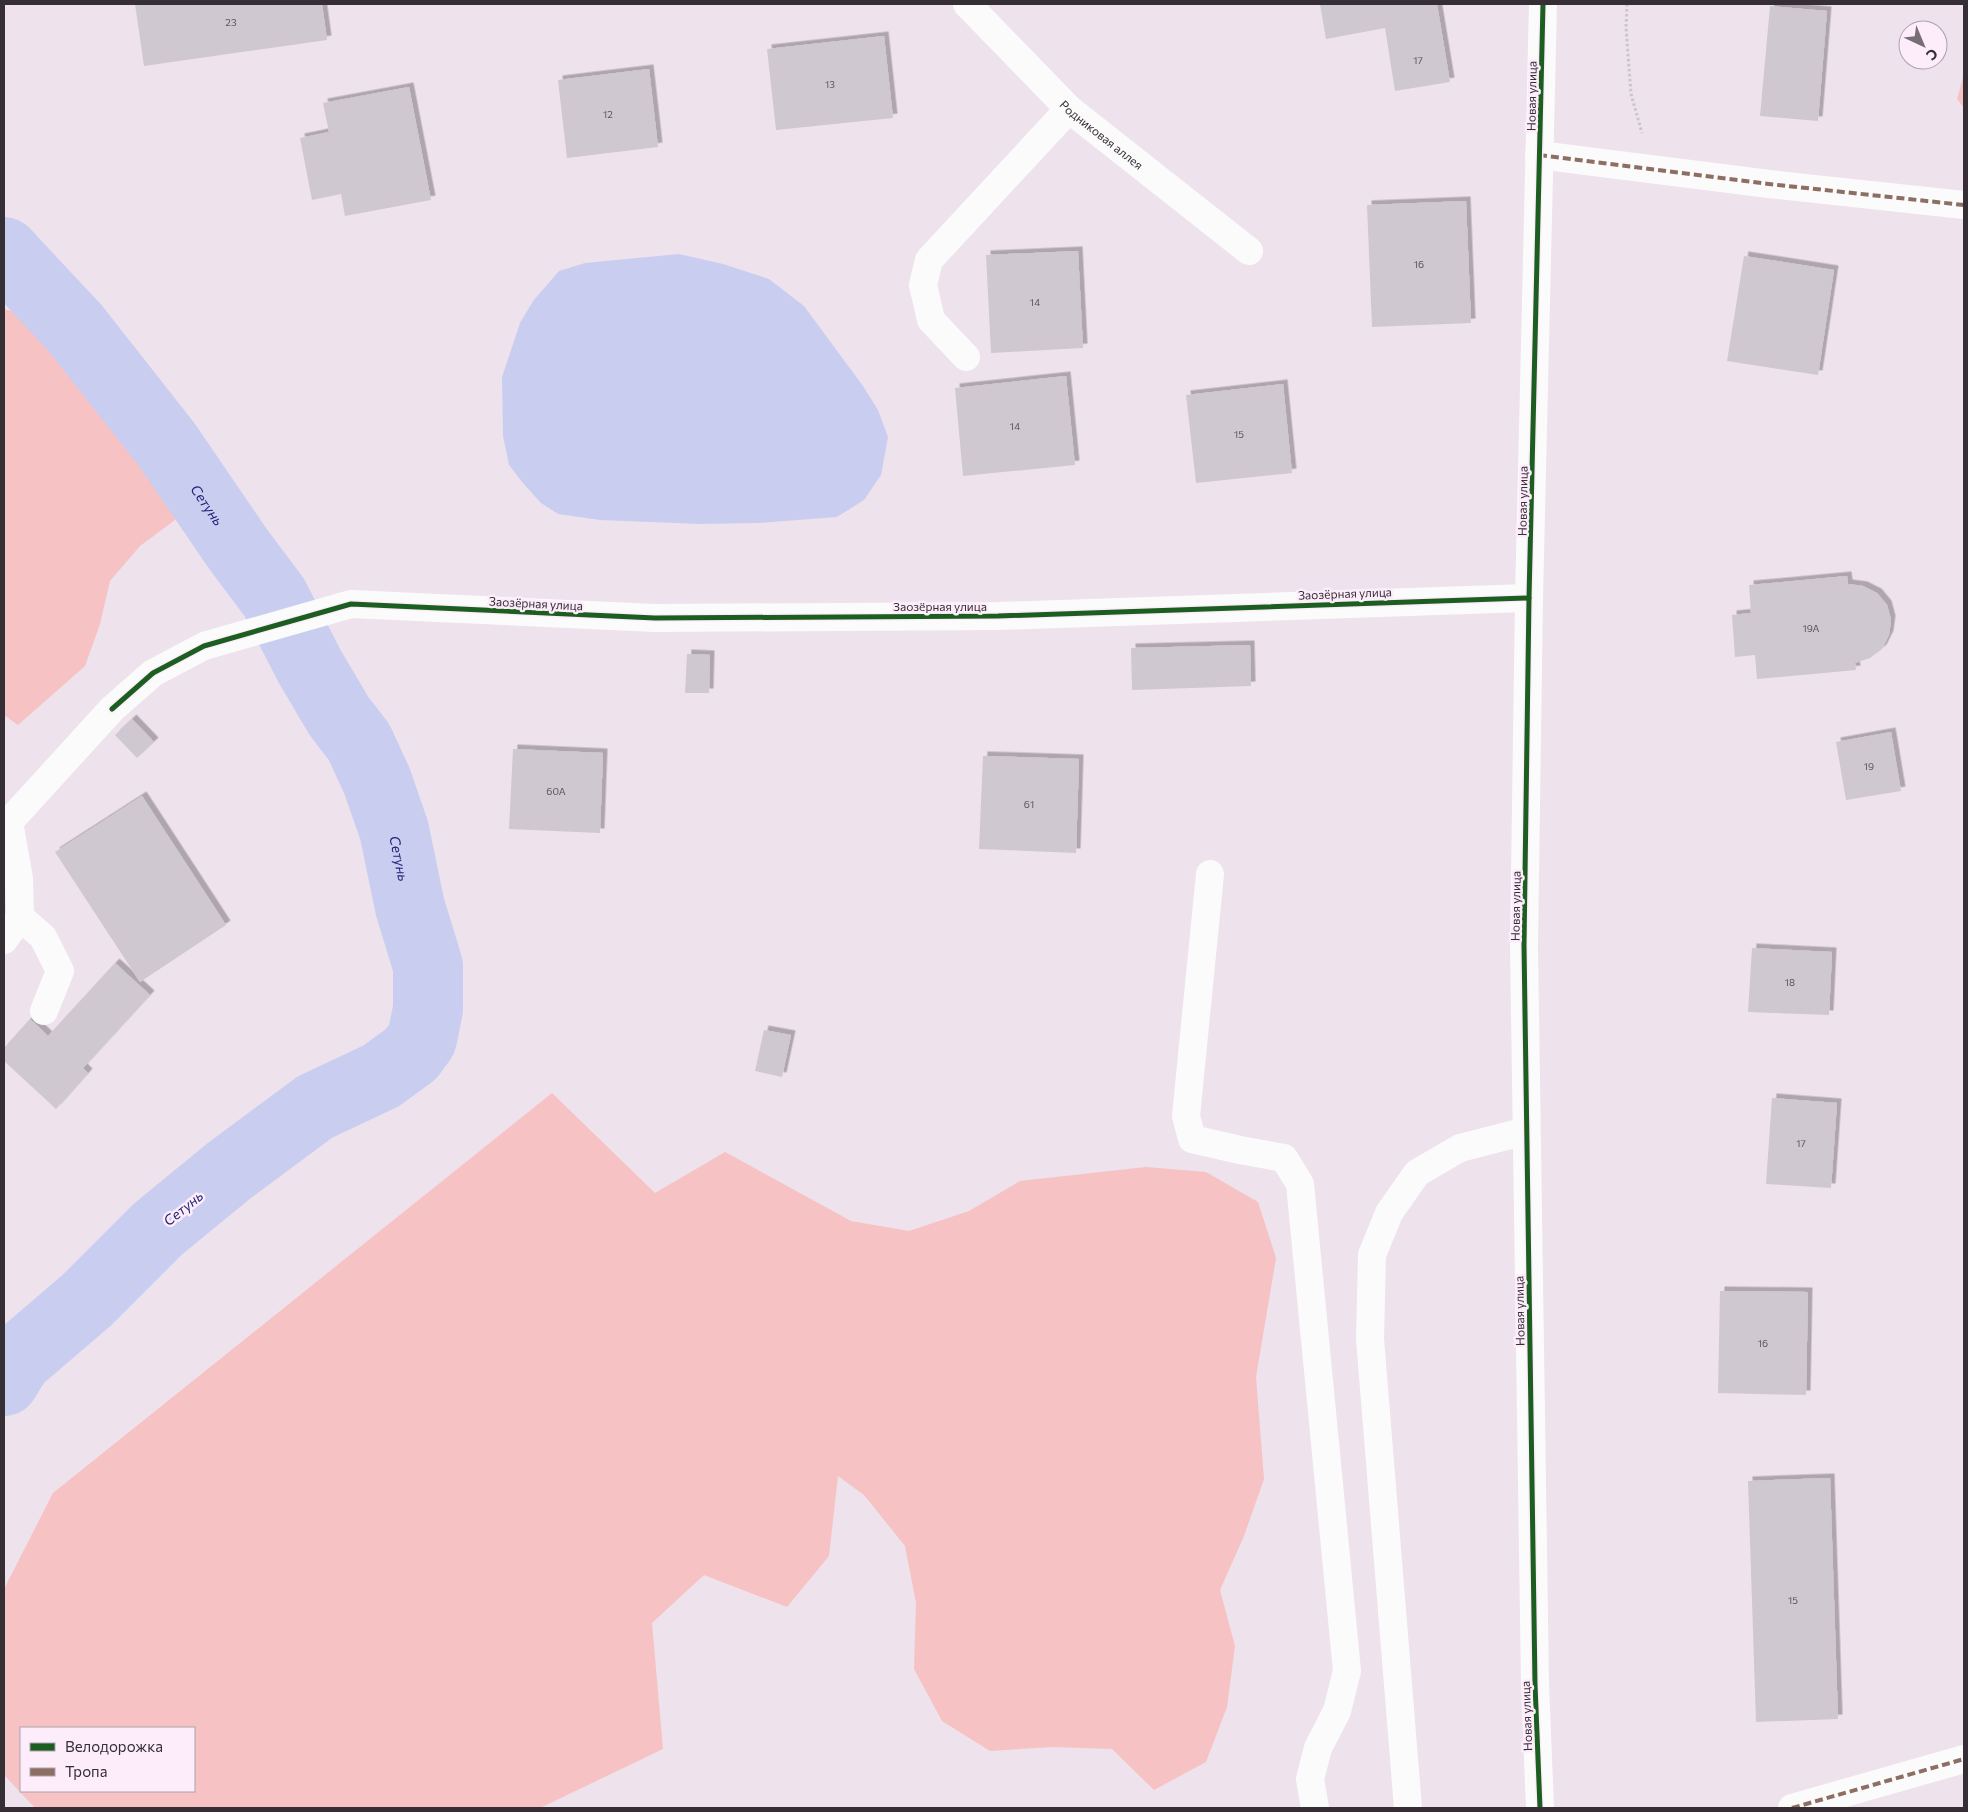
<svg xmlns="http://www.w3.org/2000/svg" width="1968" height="1812" font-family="Commissioner,sans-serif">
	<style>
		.green { fill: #f7c2c3; fill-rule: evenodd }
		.water { fill: #c9cef1 }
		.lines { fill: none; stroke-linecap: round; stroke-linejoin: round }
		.river { stroke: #c9cef1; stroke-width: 70 }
		.building { fill: #cfc8d1; filter: url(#shadow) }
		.path { stroke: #c9c5c9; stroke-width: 3; stroke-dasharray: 2.5 2.5; stroke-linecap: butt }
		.minor { stroke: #fcfbfc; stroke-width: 28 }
		.quiet { stroke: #8d6e63; stroke-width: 4; stroke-dasharray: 8 4; stroke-linecap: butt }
		.cycleway-casing { stroke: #fdedfb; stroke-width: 8 }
		.cycleway { stroke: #1b5e20; stroke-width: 5 }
		.labels { text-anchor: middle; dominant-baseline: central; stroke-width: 5; stroke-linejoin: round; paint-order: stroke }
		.number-label { font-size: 10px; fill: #5c545c }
		.street-label { font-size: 12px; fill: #362e35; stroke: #fdedfb }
		.water-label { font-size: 14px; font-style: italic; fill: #1f2275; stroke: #fdedfb }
	</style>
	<defs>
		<filter id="shadow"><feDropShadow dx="4.5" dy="-4.5" stdDeviation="0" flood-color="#0004"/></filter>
	</defs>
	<rect width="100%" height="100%" fill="#eee2ec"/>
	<g class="green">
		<path d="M1964,74v34l-7,-9z"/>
		<path d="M4,309l12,3 37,28 117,137 5,43 -35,26 -30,35 -10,43 -15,42 -67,59 -14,-10z"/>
		<path d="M552,1093l103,100 70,-41 126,69 58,10 60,-20 51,-30 126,-14 60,5 52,30 18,56 -20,119 8,102 -20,57 -24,54 15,56 -8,61 -21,55 -52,28 -42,-41 -60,-2 -62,4 -48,-30 -28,-52 2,-66 -11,-57 -41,-51 -26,-19 -9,80 -42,51 -83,-32 -52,48 11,126 -123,59h-505l-31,-33v-186l49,-96zM21,1728h173v63h-173z"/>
	</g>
	<path class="water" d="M679,254l44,10 46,15 35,27 59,80 15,24 10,27 -7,38 -17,25 -27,17 -80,6 -58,1 -99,-4 -42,-6 -17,-11 -19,-21 -13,-17 -6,-29 -1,-59 18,-54 13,-22 26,-30 26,-8z"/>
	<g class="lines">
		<path class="river" id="s1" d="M4,252l71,76 92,117 71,104 36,48 36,70 29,49 20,26 18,39 17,49 16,77 18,59v43l-6,30 -11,15 -30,22 -66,31 -85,63 -72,59 -71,71 -70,60 -13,21"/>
	</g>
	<g class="building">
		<path d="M135,4h187l5,36 -183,26z"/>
		<path d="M1320,4h117l13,78 -55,9 -10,-63 -59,11z"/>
		<path d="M1770,6l57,5 -9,110 -58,-5z"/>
		<path d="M884,36l9,82 -117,12 -9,-81z"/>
		<path d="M649,69l9,78 -91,11 -9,-78z"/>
		<path d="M409,87l22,113 -86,16 -4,-22 -29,6 -12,-62 29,-6 -6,-29z"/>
		<path d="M1466,201l5,122 -99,4 -5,-122z"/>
		<path d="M1078,251l5,97 -92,5 -5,-98z"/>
		<path d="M1744,256l90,14 -16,105 -91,-14z"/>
		<path d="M1066,376l9,89 -112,11 -8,-88z"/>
		<path d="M1283,384l9,89 -96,10 -10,-88z"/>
		<path d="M1847,576l1,8 15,2 14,7 10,12 4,15 -2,15 -7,14 -12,9 -15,5 1,7 -99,9 -2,-24 -20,2 -3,-42 19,-2 -2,-28z"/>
		<path d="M1250,645l1,41 -119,4 -1,-42z"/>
		<path d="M687,654l23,1 -1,38h-24z"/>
		<path d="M132,719l22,23 -17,16 -22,-23z"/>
		<path d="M1891,732l10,59 -55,9 -10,-58z"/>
		<path d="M513,749l90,4 -3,80 -91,-4z"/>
		<path d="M983,756l96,3 -3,94 -97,-4z"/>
		<path d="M142,796l84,129 -86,57 -85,-130z"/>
		<path d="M1752,948l80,4 -3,63 -81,-3z"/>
		<path d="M115,963l35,32 -67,73 5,5 -32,36 -52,-48v-13l26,-29 18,17z"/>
		<path d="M764,1030l27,5 -9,42 -27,-6z"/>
		<path d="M1772,1098l65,5 -6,85 -65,-4z"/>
		<path d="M1720,1291l88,1 -2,103 -88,-2z"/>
		<path d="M1830,1478l8,241 -82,3 -8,-241z"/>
	</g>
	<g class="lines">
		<path class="path" d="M1627,4l-1,23 5,67 11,39"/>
		<g class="minor">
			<path id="s2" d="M967,4l102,105 180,142"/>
			<path d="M1539,155l230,29 195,21"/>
			<path d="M966,357l-35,-37 -8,-35 6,-25 140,-151"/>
			<path d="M4,822h5l103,-113 41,-36 51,-27 147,-42 304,14 343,-2 531,-18"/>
			<path d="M1210,874l-24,242 6,23 48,11 44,8 16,26 47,487 -10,40 -19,37 -8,31 5,29"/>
			<path d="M20,917l23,20 17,34 -16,40"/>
			<path d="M4,940l16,-23 -1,-38 -10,-57"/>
			<path d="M1408,1808l-38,-469 2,-84 17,-42 28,-40 43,-25 66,-17"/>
			<path d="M1540,1808l-5,-124 -11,-739 5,-347 14,-594"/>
			<path d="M1792,1808l172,-49"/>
		</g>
		<g class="quiet">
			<path d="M1539,155l230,29 195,21"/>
			<path d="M1792,1808l172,-49"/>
		</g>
		<defs>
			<g id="cycleway">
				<path d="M112,709l41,-36 51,-27 147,-42 304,14 343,-2 531,-18"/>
				<path d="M1540,1808l-5,-124 -11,-739 5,-347 14,-594"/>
			</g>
		</defs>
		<use href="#cycleway" class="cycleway-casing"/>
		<use href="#cycleway" class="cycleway"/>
	</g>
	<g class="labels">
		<g class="number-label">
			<text x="231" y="22">23</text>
			<text x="1418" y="60">17</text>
			<text x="830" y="84">13</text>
			<text x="608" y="114">12</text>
			<text x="1419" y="264">16</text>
			<text x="1035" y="302">14</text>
			<text x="1015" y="426">14</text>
			<text x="1239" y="434">15</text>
			<text x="1811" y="628">19А</text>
			<text x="1869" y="766">19</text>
			<text x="556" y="791">60А</text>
			<text x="1029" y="804">61</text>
			<text x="1790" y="982">18</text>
			<text x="1801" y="1143">17</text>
			<text x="1763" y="1343">16</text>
			<text x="1793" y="1600">15</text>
		</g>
		<g class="street-label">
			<text transform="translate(1531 96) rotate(-89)">Новая улица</text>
			<text stroke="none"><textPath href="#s2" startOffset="188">Родниковая аллея</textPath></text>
			<text transform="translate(1522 501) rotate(-89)">Новая улица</text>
			<text transform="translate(1345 593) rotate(-2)">Заозёрная улица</text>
			<text transform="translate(536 603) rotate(3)">Заозёрная улица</text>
			<text x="940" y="606">Заозёрная улица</text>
			<text transform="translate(1515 906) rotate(-89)">Новая улица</text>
			<text transform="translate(1519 1311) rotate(-91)">Новая улица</text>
			<text transform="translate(1526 1716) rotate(-92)">Новая улица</text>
		</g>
		<g class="water-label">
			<text stroke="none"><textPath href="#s1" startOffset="325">Сетунь</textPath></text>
			<text stroke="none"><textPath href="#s1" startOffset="731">Сетунь</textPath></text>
			<text transform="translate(183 1208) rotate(-39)">Сетунь</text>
		</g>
	</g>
	<rect width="1968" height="1812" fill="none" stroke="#362e35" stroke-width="10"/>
	<rect x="20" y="1727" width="175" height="65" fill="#fdedfb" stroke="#ada1ac"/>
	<rect x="30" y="1743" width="25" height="8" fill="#1b5e20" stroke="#ada1ac"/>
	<text x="65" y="1752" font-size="15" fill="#362e35">Велодорожка</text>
	<rect x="30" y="1768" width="25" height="8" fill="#8d6e63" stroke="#ada1ac"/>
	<text x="65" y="1777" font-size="15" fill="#362e35">Тропа</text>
	<g transform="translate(1923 45) rotate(136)"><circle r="24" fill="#fdedfb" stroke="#ada1ac"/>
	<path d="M0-4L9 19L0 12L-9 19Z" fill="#766d75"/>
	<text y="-8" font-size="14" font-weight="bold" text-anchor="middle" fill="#362e35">С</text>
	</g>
</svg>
